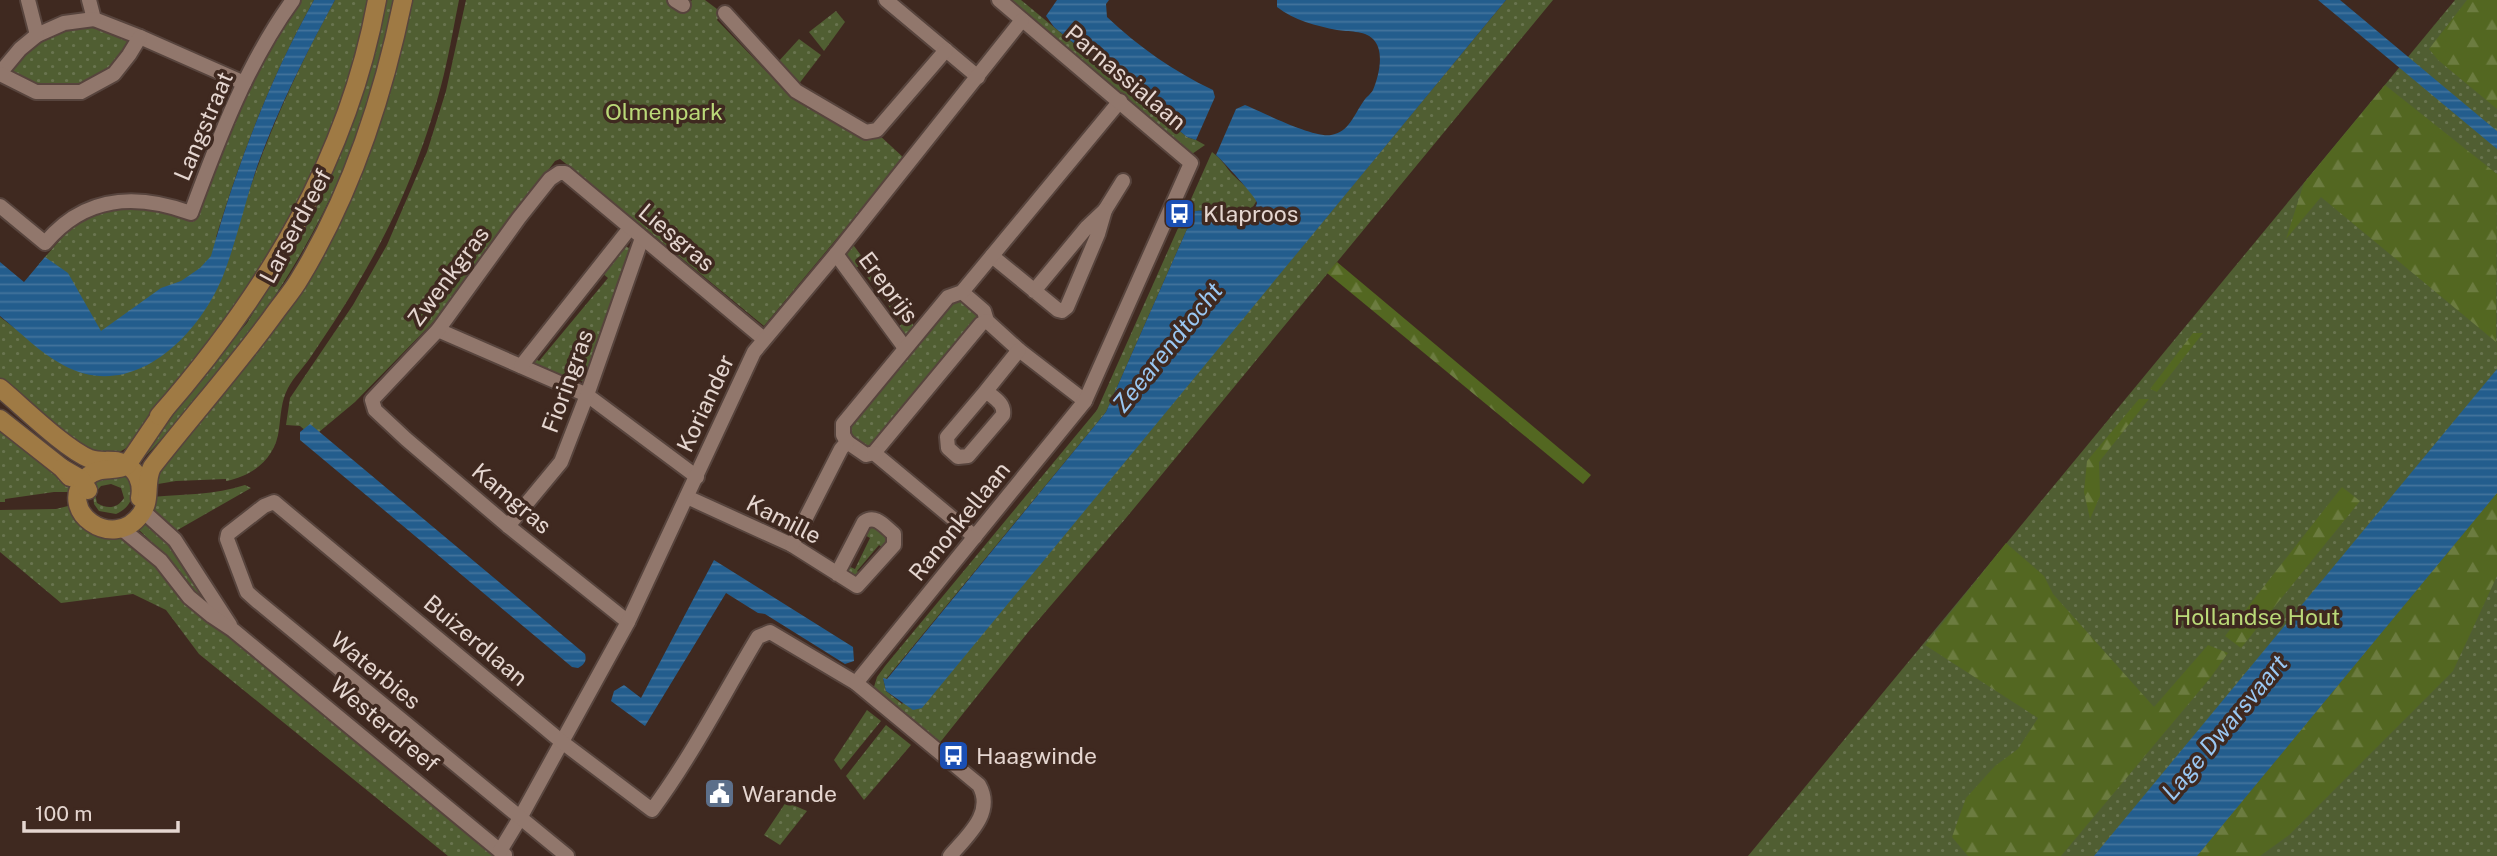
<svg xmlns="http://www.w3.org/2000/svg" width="2497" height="856" font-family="'Public Sans',sans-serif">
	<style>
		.grass { fill: url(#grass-dots); fill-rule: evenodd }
		.forest { fill: url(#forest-firs) }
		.water { fill: url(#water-rules) }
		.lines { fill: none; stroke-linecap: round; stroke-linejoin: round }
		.minor-casing { stroke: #57443d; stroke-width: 18 }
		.major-casing { stroke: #57443d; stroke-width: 21 }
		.minor { stroke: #91776c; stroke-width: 14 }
		.major { stroke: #9f7a44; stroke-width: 18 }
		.labels { text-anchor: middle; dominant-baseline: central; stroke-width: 7; stroke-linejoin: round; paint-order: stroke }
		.street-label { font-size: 23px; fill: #e5d6d0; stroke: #3f2920 }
		.park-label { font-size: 23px; fill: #bad978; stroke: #3f2920 }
		.poi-label { font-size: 23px; fill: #e5d6d0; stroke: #3f2920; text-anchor: start }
		.water-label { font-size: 24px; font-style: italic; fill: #9ac7f2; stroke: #3f2920 }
	</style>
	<defs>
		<pattern id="grass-dots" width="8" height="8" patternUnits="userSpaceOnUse" patternTransform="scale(1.75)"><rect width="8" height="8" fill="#505e32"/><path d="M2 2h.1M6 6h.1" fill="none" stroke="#69744f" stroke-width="1.8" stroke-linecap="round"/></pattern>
		<pattern id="forest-firs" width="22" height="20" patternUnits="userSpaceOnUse" patternTransform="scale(1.75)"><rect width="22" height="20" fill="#536721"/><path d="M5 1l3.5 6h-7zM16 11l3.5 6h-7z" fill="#6c7c40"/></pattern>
		<pattern id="water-rules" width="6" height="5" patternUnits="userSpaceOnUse" patternTransform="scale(1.75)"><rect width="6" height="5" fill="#235d8d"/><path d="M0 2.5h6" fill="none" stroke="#43749c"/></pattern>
	</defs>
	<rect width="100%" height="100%" fill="#3f2920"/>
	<g class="grass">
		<path d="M299,0h15c-42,75 -73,155 -98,237l17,5c24,-84 59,-165 102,-242h36l-24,101 -69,147 -148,197c-13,11 -23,11 -38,9l-92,-74v-63l33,25 6,-78 34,-39 26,-15 64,-4 31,13c26,-77 63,-148 105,-219z"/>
		<path d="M385,0h9c-3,23 -9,45 -15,67 -42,156 -131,285 -243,399l44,-65 67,-78 38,-64 52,-97 34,-101z"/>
		<path d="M410,0h49c-5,24 -9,49 -15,74 -15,62 -42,132 -74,188 -18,33 -39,65 -60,96 -7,10 -16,19 -22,30 -7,13 -7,27 -9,41 -3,29 -26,47 -53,52v-2l-50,2 -24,4 1,-7 124,-155 95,-181 23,-71z"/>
		<path d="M466,0h200l16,11 10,-11h13l16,12 -4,8 74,77 73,39 7,2 7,-4 26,24 -140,168 -184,-151 -20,-16 -5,2 -113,152 -87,89 -42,35 -13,-11 -14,-1 4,-27 63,-93 34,-60 40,-93 19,-61z"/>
		<path d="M1006,0h15l166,137 9,3 9,5 -13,9z"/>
		<path d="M1506,0h47l-427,518 -97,113 -87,109 -4,4 -65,-54 4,-13 8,-11 212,-256 115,-258c10,7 13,14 20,22 9,9 19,16 25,26l-13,22c-18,2 -32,-15 -49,-11l-89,201 -220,267 -3,-1 3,13 16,13 173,-183z"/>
		<path d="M2455,0h42v856h-749z"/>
		<path d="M836,11l9,11 -21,29 -15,-19z"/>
		<path d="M85,23l51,19c-45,45 -69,62 -129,27l32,-33z"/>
		<path d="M799,39l22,16 -23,30 -20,-23z"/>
		<path d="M851,242l64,85 -8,9h-4l-7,-7 6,-5 -43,-58 -6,4 -8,-11 -2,-8z"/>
		<path d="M625,246l8,4 -31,77 4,2 -20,54 -6,-3 -4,4 -44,-19v-9l7,5 69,-83 -6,-5z"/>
		<path d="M959,297l21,19 -111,134 -20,-13 -3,-11 105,-128z"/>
		<path d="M0,430l68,52 5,10h-19l-49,7v3h-5z"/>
		<path d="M126,474c11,15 8,32 -10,40l-17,-3 -5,-7 -2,-22 4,-3zM111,484l10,4 3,10c-7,11 -17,11 -27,5l-2,-10 6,-7z"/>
		<path d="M245,485l6,3 -77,44 -22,-24v-11c33,-3 62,-2 93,-12z"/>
		<path d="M72,505l48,29 378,322h-50l-249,-202 -33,-44 -33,-16 -72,9 -61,-51v-42l56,-1z"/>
		<path d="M144,521l23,19 50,76 -25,-21 -25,-38 -29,-28 -2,-2z"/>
		<path d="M876,524l15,15 -6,11 -6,-5 -22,26 6,5 -6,6 -13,-8 4,-8 7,3 15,-31 -7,-4 3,-7z"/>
		<path d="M867,710l14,11 -40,49 -7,-10z"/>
		<path d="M886,725l25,20 -47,55 -18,-24z"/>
		<path d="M786,802l21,9 -27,34 -16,-10z"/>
	</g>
	<g class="forest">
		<path d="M2467,0h30v109l-59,-49 -9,-11z"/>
		<path d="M2385,85l112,89 -1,168 -175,-145 -35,42 18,-56z"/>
		<path d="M1337,262l254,213 -8,9 -256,-211z"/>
		<path d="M2193,333h10l-46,59 -7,-3z"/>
		<path d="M2139,399h10l-50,63 1,34 -10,23 -6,-27 3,-31z"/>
		<path d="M2342,487l18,14 -119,147 -16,-12z"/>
		<path d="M2497,493v83l-44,95 -164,164 -29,21h-63z"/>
		<path d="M2006,543l38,33 9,18 101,113 54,-62 20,8 -17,24 -150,179h-93l-16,-19 14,-39 29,-32 23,-17 20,-31 -113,-73z"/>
	</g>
	<g class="water">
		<path d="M314,0h21c-29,53 -56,107 -77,164 -13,37 -21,76 -35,112 -25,61 -91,127 -160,89 -23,-12 -43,-33 -63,-49v-54l24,20 21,-25 23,16 33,58 60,-43 20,-7 19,-13 11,-12c25,-88 58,-176 103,-256z"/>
		<path d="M1057,0h52l-3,4 1,13c32,30 66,54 106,73l2,7 -19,43 -9,-3 -133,-110 -8,-11z"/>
		<path d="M1277,0h229l-584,708 -9,2 -27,-19 -3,-13 4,1 219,-267 89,-201c17,-4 31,13 48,11 4,-5 13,-13 14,-19 0,-5 -36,-44 -41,-48l20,-46 9,-4c19,8 68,33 86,30 18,-3 23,-20 32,-33 3,-5 8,-8 10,-12 6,-14 12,-39 0,-51 -9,-9 -25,-7 -36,-9 -20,-4 -44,-10 -60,-23z"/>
		<path d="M2318,0h22l157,131v18z"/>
		<path d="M2497,369v124l-300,363h-103z"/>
		<path d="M310,424l275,230c2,7 -1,11 -7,14l-6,-1 -272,-227v-8z"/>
		<path d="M714,560l139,87 1,14 -9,3 -80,-50 -7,-1 -32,-20 -81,133 -34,-25 3,-10 10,-6 17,13z"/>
	</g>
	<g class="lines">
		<defs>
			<g id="minor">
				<path d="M89,0l5,19 46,18 104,46"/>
				<path d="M675,0l8,5"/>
				<path d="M886,0l92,77"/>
				<path d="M725,13l71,78 70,41 11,-2 69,-80"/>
				<path d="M37,35l27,-12 30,-4"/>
				<path d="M0,73l20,-24 17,-14 -9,-35"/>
				<path d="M0,74l36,18h45l33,-18 15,-19 11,-18"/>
				<path d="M0,206l45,37c40,-48 91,-50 146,-30 27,-73 56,-150 102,-213"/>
				<path d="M1105,210l18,-29"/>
				<path d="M836,254l69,94"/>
				<path d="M992,256l66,54 4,1 5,-4 31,-73 7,-24 -18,17 -53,64"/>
				<path d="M962,292l22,19 3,10 32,29 66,51"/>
				<path d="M438,330l149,65 110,82"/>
				<path d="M521,366l109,-138"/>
				<path d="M986,391l-39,46 1,11 10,9 10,-1 35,-41c2,-12 -9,-17 -17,-24l33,-41"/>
				<path d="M847,442l19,13 8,-2 107,-129 6,-3"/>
				<path d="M874,453l101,84"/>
				<path d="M687,497l105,48 65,41 37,-41v-11c-10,-8 -18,-20 -30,-12l-27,52"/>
				<path d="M143,511l32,29 55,85"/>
				<path d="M508,526l53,-64 26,-67 55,-157"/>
				<path d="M121,528l40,33 28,36 23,19 21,14 272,225"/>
				<path d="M792,545l49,-96 6,-7 -4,-7v-11l105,-127 14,-5 158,-191"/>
				<path d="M628,622l-120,-96 -102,-87 -31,-29 -3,-10 66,-70 81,-112 31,-39 9,-6h6l199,166"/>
				<path d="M856,683l229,-282 106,-238 -192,-163"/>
				<path d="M500,851l20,-33 108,-196 126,-270 82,-98 186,-234"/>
				<path d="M567,856l-310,-255 -10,-9 -20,-53 1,-5 36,-28 10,-4 288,240 90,68c40,-54 71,-115 106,-173l12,-5 86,51 123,102c16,28 -12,51 -29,71"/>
			</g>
			<g id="major">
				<path d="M0,388c23,19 64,60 90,71 14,5 28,-3 41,9 9,8 11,19 9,30"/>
				<path d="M165,409l-38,56c-12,8 -27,0 -40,12 -33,33 26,76 54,37 11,-15 3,-32 11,-47 39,-50 82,-98 120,-150 9,-13 20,-25 28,-39 51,-84 83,-181 103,-278"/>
				<path d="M159,416c106,-121 189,-256 218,-416"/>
				<path d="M0,419l62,49 8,9"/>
				<path d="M62,468l19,11 7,11"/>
			</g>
		</defs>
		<use href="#minor" class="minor-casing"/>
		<use href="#major" class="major-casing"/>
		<use href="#minor" class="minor"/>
		<use href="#major" class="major"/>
	</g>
	<defs>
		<symbol id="bus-square" viewBox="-11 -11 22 22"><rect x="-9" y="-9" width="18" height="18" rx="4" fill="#1a4fb4" stroke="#3f2920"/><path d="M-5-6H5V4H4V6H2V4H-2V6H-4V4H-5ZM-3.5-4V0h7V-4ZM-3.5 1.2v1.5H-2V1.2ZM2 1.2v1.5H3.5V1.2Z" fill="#fff"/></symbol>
		<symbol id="civic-square" viewBox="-11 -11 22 22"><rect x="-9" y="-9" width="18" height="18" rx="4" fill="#5c6f8a" stroke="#3f2920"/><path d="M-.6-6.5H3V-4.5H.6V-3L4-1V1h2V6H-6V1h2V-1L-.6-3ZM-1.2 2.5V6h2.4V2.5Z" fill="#fff"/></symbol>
	</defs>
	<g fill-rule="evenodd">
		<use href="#bus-square" x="1162" y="196" width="35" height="35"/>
		<use href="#bus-square" x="936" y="738" width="35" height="35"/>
		<use href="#civic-square" x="702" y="776" width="35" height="35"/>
	</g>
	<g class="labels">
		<g class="street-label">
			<text transform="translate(1126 77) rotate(40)">Parnassialaan</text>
			<text transform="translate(203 126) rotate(-67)">Langstraat</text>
			<text transform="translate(295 226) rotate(-62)">Larserdreef</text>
			<text transform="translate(677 237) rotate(40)">Liesgras</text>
			<text transform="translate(448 276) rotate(-53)">Zwenkgras</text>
			<text transform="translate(889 287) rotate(53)">Ereprijs</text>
			<text transform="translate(567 381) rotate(-70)">Fioringras</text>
			<text transform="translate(705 403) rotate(-65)">Koriander</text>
			<text transform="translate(512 498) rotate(40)">Kamgras</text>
			<text transform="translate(784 519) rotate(27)">Kamille</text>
			<text transform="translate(959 521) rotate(-51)">Ranonkellaan</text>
			<text transform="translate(476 640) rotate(40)">Buizerdlaan</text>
			<text transform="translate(376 670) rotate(39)">Waterbies</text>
			<text transform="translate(385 724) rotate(40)">Westerdreef</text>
		</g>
		<g class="park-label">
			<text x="664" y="111">Olmenpark</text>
			<text x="2257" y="616">Hollandse Hout</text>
		</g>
		<g class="poi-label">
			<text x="1203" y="213">Klaproos</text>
			<text x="976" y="755">Haagwinde</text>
			<text x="742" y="793">Warande</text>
		</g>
		<g class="water-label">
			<text transform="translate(1167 347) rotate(-51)">Zeearendtocht</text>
			<text transform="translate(2224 727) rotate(-50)">Lage Dwarsvaart</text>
		</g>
	</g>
	<path d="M24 821v10h154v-10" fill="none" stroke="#e5d6d0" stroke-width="3.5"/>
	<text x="35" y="821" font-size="21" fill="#e5d6d0" stroke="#3f2920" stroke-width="5" paint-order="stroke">100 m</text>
</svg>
